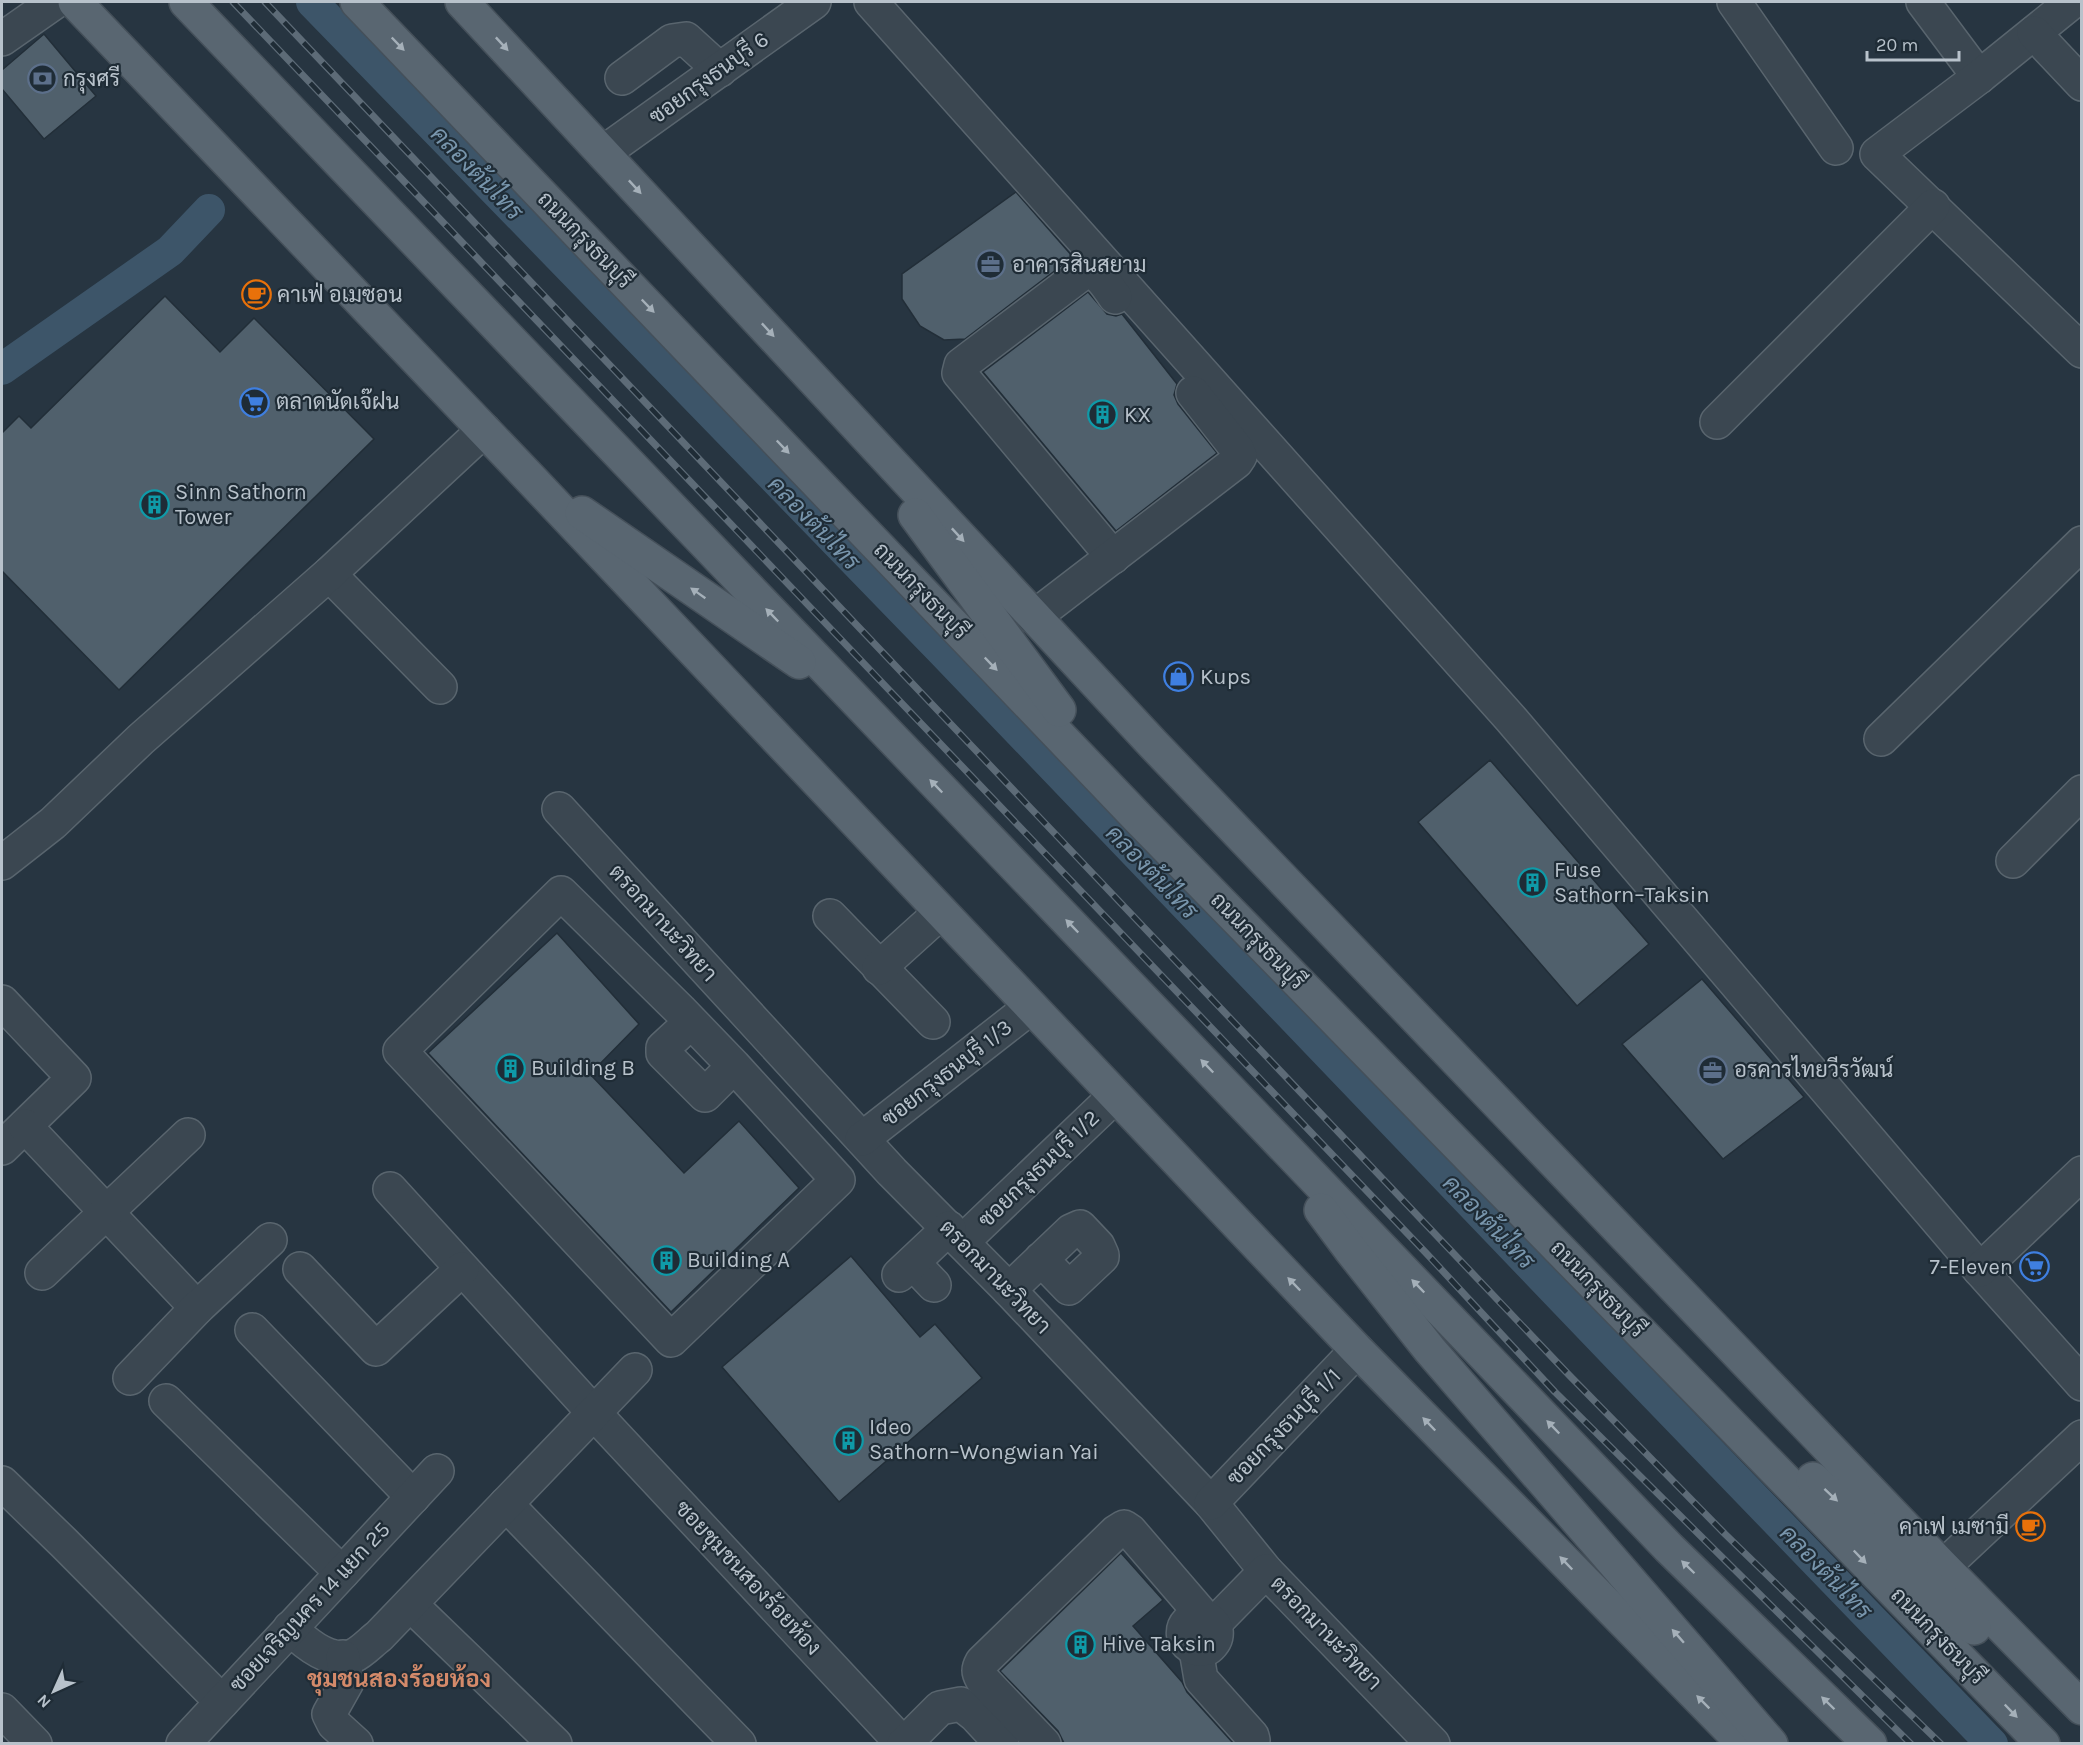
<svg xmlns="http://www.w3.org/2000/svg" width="2083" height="1745" font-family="Karla,Sarabun,sans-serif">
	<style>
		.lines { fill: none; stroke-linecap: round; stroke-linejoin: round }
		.canal { stroke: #3d5569; stroke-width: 32 }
		.building { fill: #50606c; stroke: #222e38; stroke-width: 1.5 }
		.minor-casing { stroke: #59656e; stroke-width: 36 }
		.major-casing { stroke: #45505a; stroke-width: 36 }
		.minor { stroke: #3b4751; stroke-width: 33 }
		.major { stroke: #596671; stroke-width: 33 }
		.rail-casing { stroke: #5d6b77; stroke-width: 7 }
		.rail { stroke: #1f2c36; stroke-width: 4.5; stroke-dasharray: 14; stroke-linecap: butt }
		.oneway { fill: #a5b0b9 }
		.labels { text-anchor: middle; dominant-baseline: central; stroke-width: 4.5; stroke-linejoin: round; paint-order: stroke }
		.street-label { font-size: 22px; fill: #b8c2cb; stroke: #1f2c36 }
		.poi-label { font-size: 22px; fill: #b8c2cb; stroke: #1f2c36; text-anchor: start }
		.water-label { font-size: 24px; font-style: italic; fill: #7996ad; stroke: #1f2c36 }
		.neighbourhood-label { font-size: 24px; font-weight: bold; fill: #d48a6a; stroke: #1f2c36 }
	</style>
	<rect width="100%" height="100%" fill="#273541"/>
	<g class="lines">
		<g class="canal">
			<path d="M312,2l632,651 680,710 368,381"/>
			<path d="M2,369l168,-118 39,-41"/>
		</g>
	</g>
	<g class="building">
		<path d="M44,34l52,62 -52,43 -42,-50v-19z"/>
		<path d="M1016,192l57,65 -108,82 -21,1 -24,-14 -18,-27v-25z"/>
		<path d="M1088,292l19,22 9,2 6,-2 55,70 -3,11 4,9 39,49 -101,78 -133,-159z"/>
		<path d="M165,296l55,56 34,-34 120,121 -255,251 -117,-119v-138l17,-17 12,12z"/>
		<path d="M1490,760l159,184 -72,62 -159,-184z"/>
		<path d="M557,933l82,91 -49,50 94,99 55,-52 60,67 -128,124 -243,-259z"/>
		<path d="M1702,979l102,118 -81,62 -101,-115z"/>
		<path d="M851,1256l69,81 15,-13 47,54 -143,124 -117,-135z"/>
		<path d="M1121,1553l42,47 -30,26 49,56 5,10 46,51h-169l-6,-12 -58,-60z"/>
	</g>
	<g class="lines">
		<defs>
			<g id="minor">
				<path d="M871,2l640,717 469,551 102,114"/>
				<path d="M1734,2l102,146"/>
				<path d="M1923,2l56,75"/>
				<path d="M2072,2l-93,75 -102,77 205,197"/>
				<path d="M2034,33l48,51"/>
				<path d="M2,39l53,-37"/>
				<path d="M622,78l50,-37 14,-2 34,31"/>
				<path d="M603,153l211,-151"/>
				<path d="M1717,422l216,-216"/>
				<path d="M1113,557l-154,-184 2,-8 123,-93c16,-1 22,13 31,25"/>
				<path d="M329,574l111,113"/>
				<path d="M1034,617l202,-155 4,-6 -3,-7 -44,-56"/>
				<path d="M1881,739l201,-196"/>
				<path d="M559,809l333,363 117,118 202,213 55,68 167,173"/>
				<path d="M2013,861l69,-69"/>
				<path d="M2,863l51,-40 88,-84 188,-165 155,-144"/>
				<path d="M830,916l103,106"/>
				<path d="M879,968l62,-56"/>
				<path d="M2,1002l72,76 -72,70"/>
				<path d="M691,1022l-28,26v5l42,42 29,-29 -54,-56 -119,-117 -161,158 271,289 167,-160 -104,-114"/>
				<path d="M25,1126l172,182"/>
				<path d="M862,1139l169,-132"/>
				<path d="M390,1189l204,224 309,331"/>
				<path d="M962,1242l153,-146"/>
				<path d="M913,1263l21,22"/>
				<path d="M300,1269l76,80 86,-80"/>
				<path d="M1980,1270l102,-97"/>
				<path d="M42,1273l146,-138"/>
				<path d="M899,1275l50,-47"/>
				<path d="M1009,1290l62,-59 9,-4 18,19 4,9v2l-33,31 -28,-29"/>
				<path d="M252,1330l161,167"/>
				<path d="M130,1378l67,-70 73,-68"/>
				<path d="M166,1401l176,172"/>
				<path d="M2,1483l62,60 158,159"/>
				<path d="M1211,1503l146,-153"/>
				<path d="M506,1504l233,240"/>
				<path d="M1943,1567l139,-130"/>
				<path d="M410,1604l145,140"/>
				<path d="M1214,1624l52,-53"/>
				<path d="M290,1628c15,15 40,36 63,28 9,-4 18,-14 26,-20l256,-266"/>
				<path d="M1196,1650l5,29 51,57 1,4 -2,4"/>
				<path d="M343,1657l4,25 -18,32 5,10 22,20"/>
				<path d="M2,1710l33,34"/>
				<path d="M183,1744l254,-273"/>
				<path d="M904,1744l36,-36 21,-4 14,11 27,29"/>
				<path d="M1044,1744l-62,-65c-4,-7 -4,-10 0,-17l134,-130 8,-5 6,4 74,86c15,7 16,21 4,31 -30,8 -34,-33 -4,-31"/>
			</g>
			<g id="major">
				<path d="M75,2l452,473 830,875 387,394"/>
				<path d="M186,2l1483,1546 201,196"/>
				<path d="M357,2l782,817 904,925"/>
				<path d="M462,2l691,742 790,823 139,141"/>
				<path d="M582,513l217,149"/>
				<path d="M915,515l144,195"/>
				<path d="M1321,1210l29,39 80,101 341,394"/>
				<path d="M1813,1479l161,149"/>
			</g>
		</defs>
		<use href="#minor" class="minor-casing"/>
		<use href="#major" class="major-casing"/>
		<use href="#minor" class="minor"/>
		<use href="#major" class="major"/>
		<defs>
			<g id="rail">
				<path d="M233,2l1194,1252 128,138 356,352"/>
				<path d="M265,2l1304,1373 156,159 216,210"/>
			</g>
		</defs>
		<use href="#rail" class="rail-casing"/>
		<use href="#rail" class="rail"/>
	</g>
	<defs><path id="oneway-solid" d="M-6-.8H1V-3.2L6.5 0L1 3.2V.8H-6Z" transform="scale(1.5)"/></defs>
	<g class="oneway">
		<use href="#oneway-solid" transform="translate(398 44) rotate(46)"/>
		<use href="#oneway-solid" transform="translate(502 44) rotate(47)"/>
		<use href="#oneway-solid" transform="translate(635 187) rotate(47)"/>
		<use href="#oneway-solid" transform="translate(648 306) rotate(46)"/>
		<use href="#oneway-solid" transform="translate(768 330) rotate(47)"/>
		<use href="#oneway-solid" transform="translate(783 447) rotate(46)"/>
		<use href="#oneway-solid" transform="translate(958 535) rotate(47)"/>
		<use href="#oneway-solid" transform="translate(698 593) rotate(-145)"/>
		<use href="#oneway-solid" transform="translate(772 615) rotate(-134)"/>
		<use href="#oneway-solid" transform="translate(991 664) rotate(46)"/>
		<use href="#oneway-solid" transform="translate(936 786) rotate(-134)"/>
		<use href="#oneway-solid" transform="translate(1072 926) rotate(-134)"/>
		<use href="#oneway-solid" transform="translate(1207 1066) rotate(-134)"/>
		<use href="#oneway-solid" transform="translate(1294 1284) rotate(-134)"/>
		<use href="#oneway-solid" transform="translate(1418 1286) rotate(-134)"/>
		<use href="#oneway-solid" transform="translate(1429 1424) rotate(-134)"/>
		<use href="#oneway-solid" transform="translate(1553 1427) rotate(-134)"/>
		<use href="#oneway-solid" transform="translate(1831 1495) rotate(43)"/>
		<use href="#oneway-solid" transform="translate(1860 1557) rotate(46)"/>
		<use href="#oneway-solid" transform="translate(1566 1563) rotate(-134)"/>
		<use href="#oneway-solid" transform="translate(1688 1567) rotate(-136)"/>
		<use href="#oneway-solid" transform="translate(1678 1636) rotate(-131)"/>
		<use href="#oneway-solid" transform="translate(1703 1702) rotate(-135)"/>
		<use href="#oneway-solid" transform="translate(1828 1703) rotate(-136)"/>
		<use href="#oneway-solid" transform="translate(2011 1711) rotate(46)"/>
	</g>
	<defs>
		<symbol id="bank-ring" viewBox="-11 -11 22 22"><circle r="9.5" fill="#1f2c36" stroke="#5c6f8a" stroke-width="1.5"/><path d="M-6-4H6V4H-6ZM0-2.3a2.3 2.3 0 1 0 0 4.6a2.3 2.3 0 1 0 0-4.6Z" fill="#5c6f8a"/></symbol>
		<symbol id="office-ring" viewBox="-11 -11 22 22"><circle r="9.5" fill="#1f2c36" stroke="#5c6f8a" stroke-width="1.5"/><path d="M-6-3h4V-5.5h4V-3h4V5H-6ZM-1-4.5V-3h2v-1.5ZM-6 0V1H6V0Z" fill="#5c6f8a"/></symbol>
		<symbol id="cafe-ring" viewBox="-11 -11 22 22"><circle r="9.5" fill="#1f2c36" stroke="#e8710a" stroke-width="1.5"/><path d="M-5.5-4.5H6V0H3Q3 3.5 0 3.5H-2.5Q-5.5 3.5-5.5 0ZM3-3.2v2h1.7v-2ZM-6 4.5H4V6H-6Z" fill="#e8710a"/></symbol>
		<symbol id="supermarket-ring" viewBox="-11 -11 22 22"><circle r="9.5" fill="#1f2c36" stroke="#3f7fe0" stroke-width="1.5"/><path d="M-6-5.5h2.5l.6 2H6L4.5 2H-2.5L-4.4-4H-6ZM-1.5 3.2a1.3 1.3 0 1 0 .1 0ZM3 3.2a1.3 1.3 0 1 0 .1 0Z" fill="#3f7fe0"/></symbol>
		<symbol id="building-ring" viewBox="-11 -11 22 22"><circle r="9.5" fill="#1f2c36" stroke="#0f9aa8" stroke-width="1.5"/><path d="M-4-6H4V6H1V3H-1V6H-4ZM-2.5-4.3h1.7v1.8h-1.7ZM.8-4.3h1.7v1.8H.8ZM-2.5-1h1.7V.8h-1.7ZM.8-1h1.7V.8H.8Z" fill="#0f9aa8"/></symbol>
		<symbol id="shop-ring" viewBox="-11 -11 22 22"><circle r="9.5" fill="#1f2c36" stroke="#3f7fe0" stroke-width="1.5"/><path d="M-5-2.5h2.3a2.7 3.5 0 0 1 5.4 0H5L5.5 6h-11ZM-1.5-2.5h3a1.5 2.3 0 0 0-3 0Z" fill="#3f7fe0"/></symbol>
	</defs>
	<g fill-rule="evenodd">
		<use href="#bank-ring" x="26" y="62" width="33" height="33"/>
		<use href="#office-ring" x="974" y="248" width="33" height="33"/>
		<use href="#cafe-ring" x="240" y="278" width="33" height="33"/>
		<use href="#supermarket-ring" x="238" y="386" width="33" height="33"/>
		<use href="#building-ring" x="1086" y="398" width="33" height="33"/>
		<use href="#building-ring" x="138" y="488" width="33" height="33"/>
		<use href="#shop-ring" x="1162" y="660" width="33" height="33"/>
		<use href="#building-ring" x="1516" y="866" width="33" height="33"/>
		<use href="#building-ring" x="494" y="1052" width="33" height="33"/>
		<use href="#office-ring" x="1696" y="1054" width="33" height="33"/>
		<use href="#building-ring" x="650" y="1244" width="33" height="33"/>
		<use href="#supermarket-ring" x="2018" y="1250" width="33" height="33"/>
		<use href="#building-ring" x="832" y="1424" width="33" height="33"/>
		<use href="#cafe-ring" x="2014" y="1510" width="33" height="33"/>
		<use href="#building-ring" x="1064" y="1628" width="33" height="33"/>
	</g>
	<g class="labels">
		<g class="street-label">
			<text transform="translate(709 78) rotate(-36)">ซอยกรุงธนบุรี 6</text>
			<text transform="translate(585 240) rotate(46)">ถนนกรุงธนบุรี</text>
			<text transform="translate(921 591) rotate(46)">ถนนกรุงธนบุรี</text>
			<text transform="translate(663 923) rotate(48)">ตรอกมานะวิทยา</text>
			<text transform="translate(1258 941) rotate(46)">ถนนกรุงธนบุรี</text>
			<text transform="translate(947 1073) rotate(-38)">ซอยกรุงธนบุรี 1/3</text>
			<text transform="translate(1039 1169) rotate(-44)">ซอยกรุงธนบุรี 1/2</text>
			<text transform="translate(995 1277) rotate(46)">ตรอกมานะวิทยา</text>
			<text transform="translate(1598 1289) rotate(46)">ถนนกรุงธนบุรี</text>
			<text transform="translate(1284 1427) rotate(-46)">ซอยกรุงธนบุรี 1/1</text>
			<text transform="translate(748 1578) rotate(47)">ซอยชุมชนสองร้อยห้อง</text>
			<text transform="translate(310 1607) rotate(-47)">ซอยเจริญนคร 14 แยก 25</text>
			<text transform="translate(1326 1633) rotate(46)">ตรอกมานะวิทยา</text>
			<text transform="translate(1938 1636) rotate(46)">ถนนกรุงธนบุรี</text>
		</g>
		<g class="poi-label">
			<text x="63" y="79">กรุงศรี</text>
			<text x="1012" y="265">อาคารสินสยาม</text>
			<text x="277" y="295">คาเฟ่ อเมซอน</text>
			<text x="276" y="402">ตลาดนัดเจ๊ฝน</text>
			<text x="1124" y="415">KX</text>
			<text x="175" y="492">Sinn Sathorn<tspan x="175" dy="25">Tower</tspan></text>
			<text x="1200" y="677">Kups</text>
			<text x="1554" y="870">Fuse<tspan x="1554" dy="25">Sathorn–Taksin</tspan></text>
			<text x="531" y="1068">Building B</text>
			<text x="1734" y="1070">อรคารไทยวีรวัฒน์</text>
			<text x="687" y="1260">Building A</text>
			<text x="2013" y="1267" text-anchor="end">7-Eleven</text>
			<text x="869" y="1427">Ideo<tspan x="869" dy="25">Sathorn–Wongwian Yai</tspan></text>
			<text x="2009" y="1527" text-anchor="end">คาเฟ เมซามี</text>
			<text x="1102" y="1644">Hive Taksin</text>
		</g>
		<g class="water-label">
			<text transform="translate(477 173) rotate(46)">คลองต้นไทร</text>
			<text transform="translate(814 523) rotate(46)">คลองต้นไทร</text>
			<text transform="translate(1152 872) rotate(46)">คลองต้นไทร</text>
			<text transform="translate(1489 1222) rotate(46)">คลองต้นไทร</text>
			<text transform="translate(1826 1572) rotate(46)">คลองต้นไทร</text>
		</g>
		<g class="neighbourhood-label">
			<text x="399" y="1679">ชุมชนสองร้อยห้อง</text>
		</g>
	</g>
	<rect width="2083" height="1745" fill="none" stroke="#b8c2cb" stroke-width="6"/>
	<g transform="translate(54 1691) rotate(225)" stroke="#1f2c36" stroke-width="4.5" paint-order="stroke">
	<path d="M0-4.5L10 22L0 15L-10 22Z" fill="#b8c2cb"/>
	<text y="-9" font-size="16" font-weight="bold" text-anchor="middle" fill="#b8c2cb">N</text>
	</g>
	<path d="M1867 51v9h92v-9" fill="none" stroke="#b8c2cb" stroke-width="3"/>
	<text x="1876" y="51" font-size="18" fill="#b8c2cb" stroke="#1f2c36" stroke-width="4.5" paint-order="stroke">20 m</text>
</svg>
